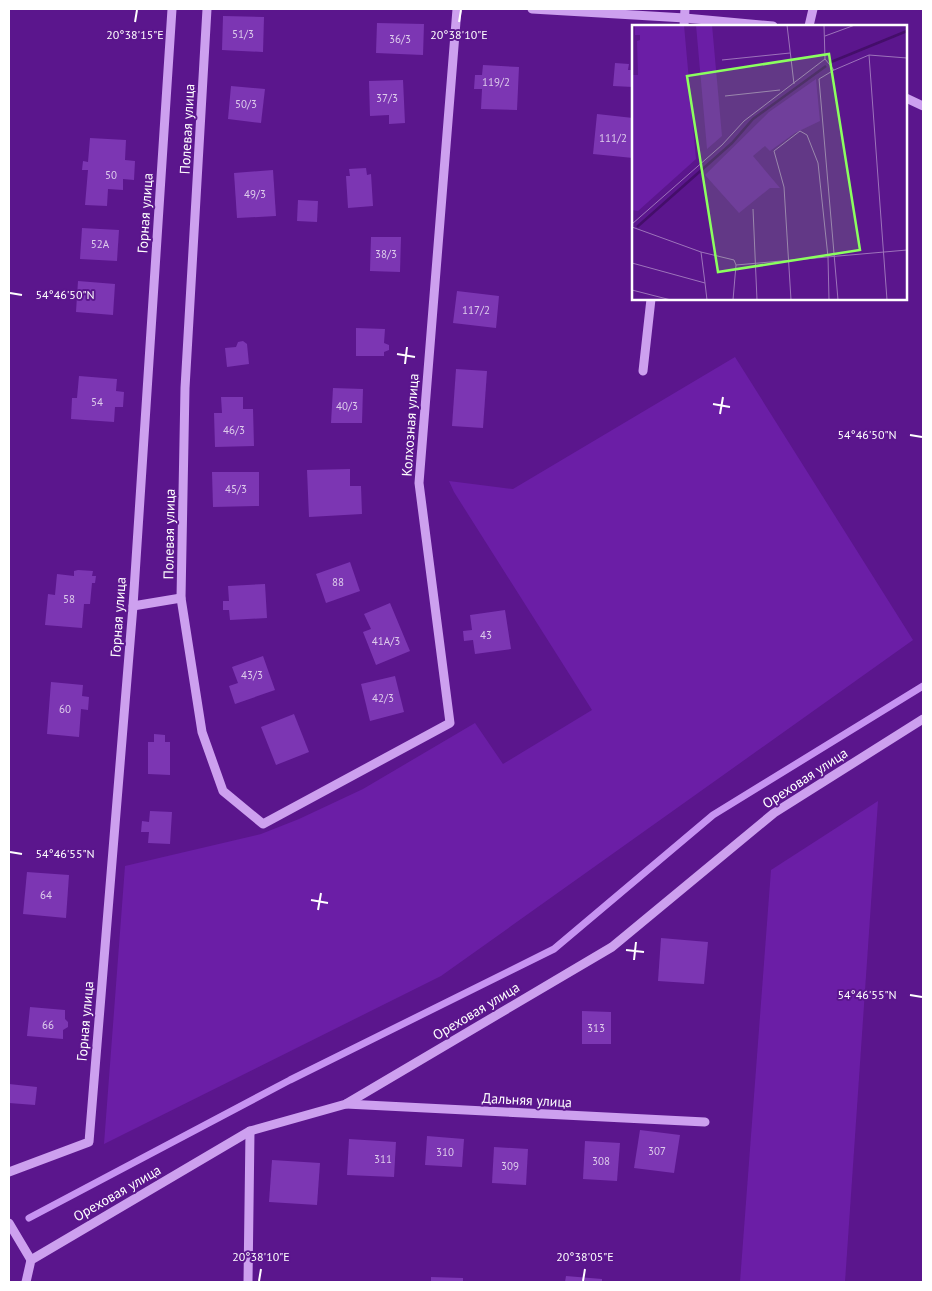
<svg xmlns="http://www.w3.org/2000/svg" width="932" height="1291" font-family="'PT Sans',sans-serif">
	<style>
		.green { fill: #6b1ea6 }
		.lines { fill: none; stroke-linecap: round; stroke-linejoin: round }
		.stream { stroke: #c793f2; stroke-width: 7 }
		.building { fill: #7c36b3 }
		.minor { stroke: #cda0ef; stroke-width: 9 }
		.ticks { fill: none; stroke: #fff; stroke-width: 2 }
		.labels { text-anchor: middle; dominant-baseline: central; stroke-width: 4; stroke-linejoin: round; paint-order: stroke }
		.number-label { font-size: 11px; fill: #decdec }
		.street-label { font-size: 14px; fill: #fff; stroke: #5b168d }
		.inset-river { fill: none; stroke: #440e6a; stroke-width: 2.5 }
		.inset-road { fill: none; stroke: #9d73bb; stroke-width: 1 }
		.view { fill: #8bff5f; fill-opacity: 0.15; stroke: #8bff5f; stroke-width: 2.5 }
		.inset-edge { fill: none; stroke: #fff; stroke-width: 2.5 }
		.ticks-label { font-size: 12px; text-anchor: middle; fill: #fff; stroke: #5b168d; stroke-width: 4; stroke-linejoin: round; paint-order: stroke }
	</style>
	<rect width="100%" height="100%" fill="#5b168d"/>
	<g class="green">
		<path d="M735,357l178,283 -472,336 -337,168 21,-278 136,-32 38,-15 64,-30 112,-66 28,41 89,-54 -138,-218 -5,-11 64,8z"/>
		<path d="M878,801l-33,481h-105l31,-412z"/>
	</g>
	<g class="lines">
		<path class="stream" d="M29,1218l261,-138 264,-131 159,-134 210,-129"/>
	</g>
	<g class="building">
		<path d="M223,16l41,1 -1,35 -41,-2z"/>
		<path d="M377,23l47,1 -1,31 -47,-2z"/>
		<path d="M615,63l14,1 -1,6h5v17l-20,-1z"/>
		<path d="M483,65l36,2 -2,43 -36,-1 1,-20h-8l1,-14h7z"/>
		<path d="M403,80l2,43 -16,1v-9l-19,1 -1,-35z"/>
		<path d="M231,86l34,3 -4,34 -33,-4z"/>
		<path d="M597,114l36,4v16l-2,9h2v15l-40,-4z"/>
		<path d="M90,138l36,2 -1,20 10,1 -1,19 -11,-1v11l-15,-1 -1,17 -22,-1 3,-35h-6l1,-9 5,1z"/>
		<path d="M366,168l1,7 4,-1 2,32 -25,2 -2,-32h4l-1,-7z"/>
		<path d="M273,170l3,46 -39,2 -3,-45z"/>
		<path d="M298,200l20,1 -1,21 -20,-1z"/>
		<path d="M82,228l37,2 -2,31 -37,-2z"/>
		<path d="M371,237h30l-1,35 -30,-1z"/>
		<path d="M78,281l37,3 -2,31 -37,-3z"/>
		<path d="M457,291l42,5 -3,32 -43,-5z"/>
		<path d="M356,328l29,1 -1,14 5,2v5l-5,2v4h-28z"/>
		<path d="M243,341l4,3 2,20 -22,3 -2,-19 11,-1 2,-5z"/>
		<path d="M456,369l31,2 -4,57 -31,-2z"/>
		<path d="M79,376l38,3 -1,12 8,1 -1,15h-8l-1,15 -43,-3 1,-21h5z"/>
		<path d="M333,388l30,1 -1,34h-31z"/>
		<path d="M221,397h22v12h10l1,37 -39,1 -1,-34h8z"/>
		<path d="M350,469v17h11l1,28 -53,3 -2,-47z"/>
		<path d="M212,472h47v34l-46,1z"/>
		<path d="M350,562l10,29 -34,12 -10,-29z"/>
		<path d="M78,570l15,1 -1,5h4l-1,7h-3l-2,21h-6l-2,24 -37,-3 3,-31 7,1 2,-21 17,2v-5z"/>
		<path d="M265,584l2,34 -37,2 -1,-10h-6v-9h6l-1,-15z"/>
		<path d="M390,603l20,48 -34,14 -13,-33 8,-3 -7,-15z"/>
		<path d="M505,610l6,39 -36,5 -2,-14 -9,1 -1,-10 9,-1 -2,-15z"/>
		<path d="M263,656l12,34 -40,14 -6,-18 9,-3 -6,-16z"/>
		<path d="M395,676l9,36 -34,9 -9,-37z"/>
		<path d="M51,682l32,3 -1,11 7,1 -1,13 -7,-1 -2,28 -32,-3z"/>
		<path d="M294,714l15,38 -33,13 -15,-38z"/>
		<path d="M154,734l11,1v7h5v33l-22,-1v-32h6z"/>
		<path d="M150,811l22,1 -2,32 -22,-1 1,-11h-8l1,-11 7,1z"/>
		<path d="M27,872l42,3 -3,43 -43,-4z"/>
		<path d="M661,938l47,4 -4,42 -46,-3z"/>
		<path d="M30,1007l35,3v9l3,3v5l-5,3v9l-36,-3z"/>
		<path d="M582,1011l29,1v32h-29z"/>
		<path d="M9,1084l28,3 -2,18 -26,-2z"/>
		<path d="M640,1130l40,5 -6,38 -40,-5z"/>
		<path d="M427,1136l37,3 -2,28 -37,-2z"/>
		<path d="M349,1139l47,3 -2,35 -47,-2z"/>
		<path d="M585,1141l35,2 -3,38 -34,-2z"/>
		<path d="M494,1147l34,2 -2,36 -34,-2z"/>
		<path d="M272,1160l48,3 -3,42 -48,-3z"/>
		<path d="M566,1276l36,3v3h-37z"/>
		<path d="M431,1277l32,1v4h-32z"/>
	</g>
	<g class="lines">
		<g class="minor">
			<path d="M207,9l-22,379 -4,210 21,134 21,59 40,33 187,-101 -31,-240 38,-474"/>
			<path d="M532,9l153,9 88,8"/>
			<path d="M684,26l1,-17"/>
			<path d="M809,26l4,-17"/>
			<path d="M906,98l17,8"/>
			<path d="M643,371l8,-72"/>
			<path d="M133,606l48,-8"/>
			<path d="M346,1104l359,18"/>
			<path d="M9,1172l80,-30 44,-536 39,-597"/>
			<path d="M9,1223l22,37"/>
			<path d="M26,1282l5,-22 219,-129 96,-27 266,-157 162,-134 149,-94"/>
			<path d="M248,1282l2,-151"/>
		</g>
	</g>
	<path class="ticks" d="M135,22l2,-12M459,22l2,-12M10,293l12,2M397,354l18,3M405,364l2,-17M713,404l17,3M720,414l3,-17M910,435l12,2M10,852l12,2M311,900l17,3M318,910l3,-17M626,950l18,2M634,960l2,-18M910,995l12,2M259,1281l2,-12M583,1281l2,-12"/>
	<g class="labels">
		<g class="number-label">
			<text x="243" y="34">51/3</text>
			<text x="400" y="39">36/3</text>
			<text x="496" y="82">119/2</text>
			<text x="387" y="98">37/3</text>
			<text x="246" y="104">50/3</text>
			<text x="613" y="138">111/2</text>
			<text x="111" y="175">50</text>
			<text x="255" y="194">49/3</text>
			<text x="100" y="244">52А</text>
			<text x="386" y="254">38/3</text>
			<text x="476" y="310">117/2</text>
			<text x="97" y="402">54</text>
			<text x="347" y="406">40/3</text>
			<text x="234" y="430">46/3</text>
			<text x="236" y="489">45/3</text>
			<text x="338" y="582">88</text>
			<text x="69" y="599">58</text>
			<text x="486" y="635">43</text>
			<text x="386" y="641">41А/3</text>
			<text x="252" y="675">43/3</text>
			<text x="383" y="698">42/3</text>
			<text x="65" y="709">60</text>
			<text x="46" y="895">64</text>
			<text x="48" y="1025">66</text>
			<text x="596" y="1028">313</text>
			<text x="657" y="1151">307</text>
			<text x="445" y="1152">310</text>
			<text x="383" y="1159">311</text>
			<text x="601" y="1161">308</text>
			<text x="510" y="1166">309</text>
		</g>
		<g class="street-label">
			<text transform="translate(187 129) rotate(-87)">Полевая улица</text>
			<text transform="translate(145 213) rotate(-86)">Горная улица</text>
			<text transform="translate(410 425) rotate(-86)">Колхозная улица</text>
			<text transform="translate(169 534) rotate(-89)">Полевая улица</text>
			<text transform="translate(118 617) rotate(-86)">Горная улица</text>
			<text transform="translate(805 778) rotate(-33)">Ореховая улица</text>
			<text transform="translate(476 1011) rotate(-31)">Ореховая улица</text>
			<text transform="translate(85 1021) rotate(-85)">Горная улица</text>
			<text transform="translate(527 1100) rotate(3)">Дальняя улица</text>
			<text transform="translate(117 1193) rotate(-30)">Ореховая улица</text>
		</g>
	</g>
	<g transform="translate(632 25)">
		<rect width="275" height="275" fill="#5b168d"/>
		<path d="M3,0h49l12,134 -58,52 -6,-1v-135h6l-1,-34 3,-1v-5h-5zM64,0h16l10,111 -15,13zM184,54l4,42 -25,12 -25,18 -5,-5 -12,10 27,32h-10l-31,25 -34,-38 64,-63z" fill="#6b1ea6"/>
		<path class="inset-river" d="M199,37l76,-31M5,202l95,-84 21,-24 73,-53"/>
		<path class="inset-road" d="M155,0l7,59M193,11l30,-11M237,30l18,245M193,34l9,11 35,-15 38,3M90,35l68,-7M202,45l-15,9 19,221M93,71l55,-6M121,184l4,91M0,199l90,-79 22,-24 81,-62 -1,-34M0,202l69,25 33,8 2,5M69,227l4,31M0,238l73,20 2,17M104,240l171,-15M0,265l39,10M101,275l3,-35M159,275l-7,-113 -10,-36 26,-20 7,4 11,28 10,94 1,43"/>
		<path class="view" d="M197,29l31,196 -142,22 -31,-196z"/>
		<rect width="275" height="275" class="inset-edge"/>
	</g>
	<g class="ticks-label">
		<text x="135" y="39">20°38'15"E</text>
		<text x="459" y="39">20°38'10"E</text>
		<text x="65" y="299">54°46'50"N</text>
		<text x="867" y="439">54°46'50"N</text>
		<text x="65" y="858">54°46'55"N</text>
		<text x="867" y="999">54°46'55"N</text>
		<text x="261" y="1261">20°38'10"E</text>
		<text x="585" y="1261">20°38'05"E</text>
	</g>
	<rect width="932" height="1291" fill="none" stroke="#ffffff" stroke-width="20"/>
</svg>
